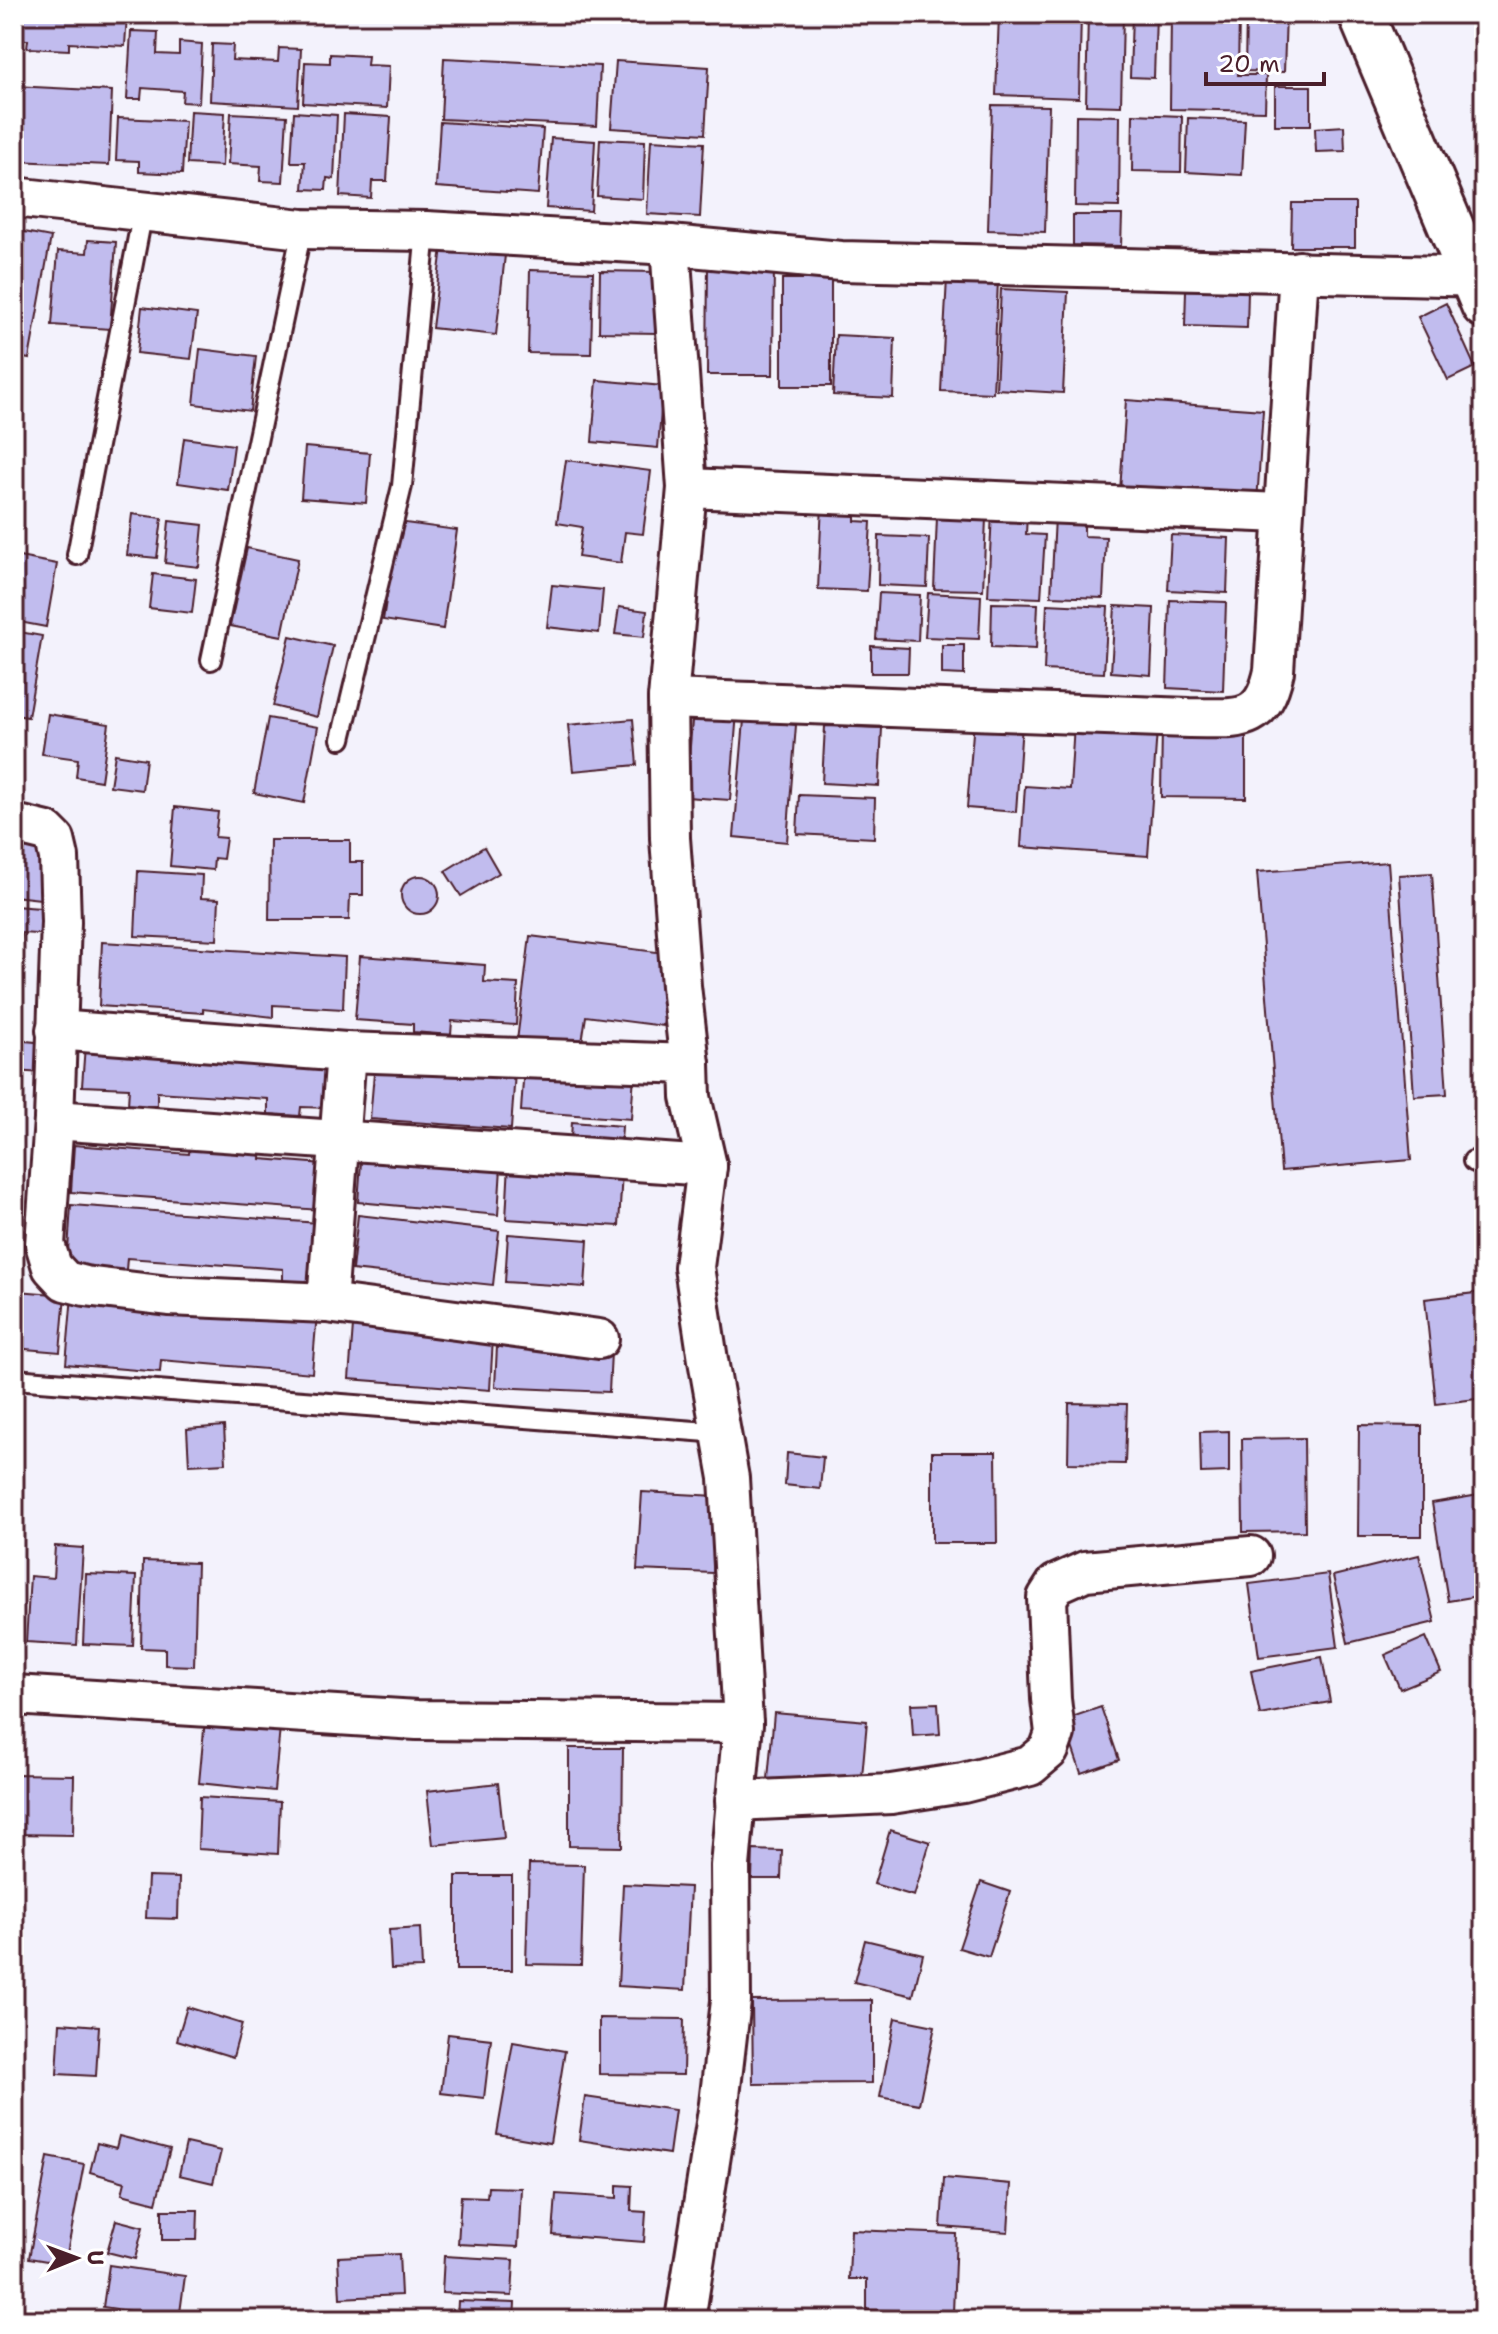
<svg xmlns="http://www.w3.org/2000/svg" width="1498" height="2334" font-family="'Shantell Sans',sans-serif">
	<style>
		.building { fill: #c1bcee; stroke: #4a1f2b; stroke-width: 2 }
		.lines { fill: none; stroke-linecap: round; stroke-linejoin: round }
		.service-casing { stroke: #4a1f2b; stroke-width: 24 }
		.minor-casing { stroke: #4a1f2b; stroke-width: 44 }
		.tertiary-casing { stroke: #4a1f2b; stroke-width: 50 }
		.service { stroke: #fff; stroke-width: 18 }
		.minor { stroke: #fff; stroke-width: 38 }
		.tertiary { stroke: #fff; stroke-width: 44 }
	</style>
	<rect width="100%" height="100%" fill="#f3f2fc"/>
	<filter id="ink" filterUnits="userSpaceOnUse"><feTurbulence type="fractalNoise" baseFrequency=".0125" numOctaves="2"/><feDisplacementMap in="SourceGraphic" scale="16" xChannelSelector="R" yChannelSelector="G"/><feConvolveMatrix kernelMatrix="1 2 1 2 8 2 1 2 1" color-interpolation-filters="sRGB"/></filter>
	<g filter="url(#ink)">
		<g class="building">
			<path d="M14,14h113l-2,32 -56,-3v7l-42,-2 1,-8h-14z"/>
			<path d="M633,14h73v10l-74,-5z"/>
			<path d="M999,14h82l-2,84 -83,-3z"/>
			<path d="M1088,14h35l-2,92 -35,-1z"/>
			<path d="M1132,14h24l-2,64 -24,-1z"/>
			<path d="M1171,14h68l-1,61h28l-1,36 -95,-2z"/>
			<path d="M1246,14h40l-2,58 -39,-1z"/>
			<path d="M131,31l27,1 -1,22 22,1v-13l23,2 -3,59 -17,-1 1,-11 -41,-3 -1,11h-14z"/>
			<path d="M212,44l21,1 -1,15 46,2 1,-14 22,1 -3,57 -88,-5z"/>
			<path d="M330,54l38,2 -1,9 22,1 -2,42 -84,-5 2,-41 25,1z"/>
			<path d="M444,58l156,8 -3,60 -156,-7z"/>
			<path d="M616,61l93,6 -4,67 -94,-6z"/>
			<path d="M14,86l98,5 -3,74 -95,-4z"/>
			<rect x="1275" y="86" width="36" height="39"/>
			<path d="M992,105l57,1 -4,126 -57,-2z"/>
			<path d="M190,111l35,2 -3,53 -35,-2z"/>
			<path d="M294,112l43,3 -3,64 -7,-1 -1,12 -23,-1 2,-27h-14z"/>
			<path d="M231,113l56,3 -4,66 -23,-1 1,-15 -33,-2z"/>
			<path d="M344,114l47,3 -4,64h-15l-1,17 -31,-2z"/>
			<path d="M1133,114l49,2 -1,56 -49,-1z"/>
			<path d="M1076,115l44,1 -1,91 -44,-1z"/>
			<path d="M118,118l67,3 -3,53 -43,-2v-11l-23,-1z"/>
			<path d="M1188,118l57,2 -3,55 -56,-3z"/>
			<path d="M440,122l103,7 -5,65 -102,-7z"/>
			<path d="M1344,126l1,25 -29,1 -1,-24z"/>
			<path d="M551,138l44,3 -4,70 -45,-3z"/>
			<path d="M600,139l45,2 -2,58 -46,-3z"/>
			<path d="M651,140l53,3 -4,74 -53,-3z"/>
			<path d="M1292,203h63v44h-64z"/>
			<path d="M1073,215h49l-1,31 -48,-1z"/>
			<path d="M14,230l37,7 -22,122 -15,-3z"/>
			<path d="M88,240l28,2 -6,87 -58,-4 6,-74 29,2z"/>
			<path d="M442,247l63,8 -9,80 -64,-7z"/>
			<path d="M708,262h66l-1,113h-66z"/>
			<path d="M530,270l63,2 -2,82 -63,-1z"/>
			<path d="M600,271l57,1v61l-58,-1z"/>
			<path d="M947,278l51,2 -5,113 -52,-2z"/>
			<rect x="782" y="279" width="49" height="107"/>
			<path d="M1001,289l67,3 -5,101 -67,-4z"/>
			<path d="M1186,290l62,1 -1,37 -62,-2z"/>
			<path d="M1446,303l29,64 -27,13 -30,-63z"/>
			<path d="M142,307l55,7 -6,45 -54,-6z"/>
			<path d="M836,335l59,3 -2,60 -60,-3z"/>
			<path d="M200,349l56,7 -6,55 -56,-7z"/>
			<path d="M597,380l66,6 -5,62 -66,-6z"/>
			<path d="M1126,400l137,10 -6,93 -137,-11z"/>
			<path d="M184,438l50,7 -6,45 -50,-7z"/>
			<path d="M305,447l65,6 -4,50 -65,-5z"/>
			<path d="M566,460l85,11 -8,63 -18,-2 -4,31 -43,-6 4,-30 -25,-4z"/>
			<path d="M822,504l33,2v15l16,1 -4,69 -49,-2z"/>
			<path d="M992,512l35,2 -1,20 19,1 -4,63 -53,-2z"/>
			<path d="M132,514l30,4 -5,40 -30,-3z"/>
			<path d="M937,517l49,1 -3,72 -49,-1z"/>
			<path d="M1055,517h29v19l22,1 -3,61 -52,-2z"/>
			<path d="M169,521l34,4 -4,42 -34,-4z"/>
			<path d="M398,522l59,8 -14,99 -60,-9z"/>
			<path d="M1171,535l58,3 -2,55 -59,-3z"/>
			<path d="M879,536l50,2 -2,49 -49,-2z"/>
			<path d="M247,548l51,11 -16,77 -52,-10z"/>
			<path d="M14,556l43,8 -11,63 -32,-6z"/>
			<path d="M153,574l43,5 -4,34 -43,-5z"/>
			<path d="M552,585l51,5 -4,43 -52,-6z"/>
			<path d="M879,593l41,2 -2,46 -42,-2z"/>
			<path d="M928,593l53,3 -2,43 -54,-2z"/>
			<path d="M1170,600l56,2 -3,89 -56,-3z"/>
			<path d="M992,603l46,1 -2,45 -45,-2z"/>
			<path d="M1047,604l61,3 -4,66 -60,-3z"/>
			<path d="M1115,606l39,2 -3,67 -40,-3z"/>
			<path d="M619,607l28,4 -3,26 -29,-3z"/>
			<path d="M14,631l28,5 -14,81 -14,-2z"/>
			<path d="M290,636l43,10 -16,71 -44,-11z"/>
			<path d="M942,645h22v30l-22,-1z"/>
			<path d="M871,646l38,2 -1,25h-37z"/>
			<path d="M693,708l44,4 -7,88 -44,-3z"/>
			<path d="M48,714l61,10 -8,57 -25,-4 2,-18 -36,-5z"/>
			<path d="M268,718l50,9 -14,76 -50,-10z"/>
			<path d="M633,719l4,46 -64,6 -5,-46z"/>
			<path d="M744,720l52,5 -9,117 -53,-5z"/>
			<path d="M974,720l48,4 -6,88 -49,-4z"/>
			<path d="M1074,724l83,6 -9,126 -127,-9 4,-61 45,3z"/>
			<path d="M825,726l57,2 -3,58 -57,-3z"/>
			<path d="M1162,726l84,1v71l-85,-1z"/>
			<path d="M115,754l31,5 -4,31 -32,-4z"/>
			<path d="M799,795l76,3 -1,40 -77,-4z"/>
			<path d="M175,807l43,5 -3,25 11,1 -3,21 -9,-1 -1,12 -43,-4z"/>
			<path d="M270,840h80v22h13v33h-13l-1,25h-80z"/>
			<path d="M14,843l39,3 -4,54 -35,-4z"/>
			<path d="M484,847l15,26 -38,23 -16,-25z"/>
			<path d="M1388,862l23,298 -130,11 -24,-299z"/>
			<path d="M138,871l64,4 -1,23 18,1 -2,41 -82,-4z"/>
			<path d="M1432,873l15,221 -33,2 -15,-221z"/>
			<circle cx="420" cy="895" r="19"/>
			<path d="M14,906l39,3 -3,26 -28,-2 -7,107 31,3 -3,30 -29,-2z"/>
			<path d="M530,936l143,18 -10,72 -77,-10 -5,33 -64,-8z"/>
			<path d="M102,942l243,15 -2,52 -70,-4v12l-70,-8v4l-104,-7z"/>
			<path d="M360,956l125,9 -1,17 34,2 -2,41 -64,-4 -1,14 -38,-3v-8l-58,-4z"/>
			<path d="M85,1045l247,16 -3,47 -28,-1 -1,9 -32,-2v-15l-111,-7v15l-29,-2 1,-17 -47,-2z"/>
			<path d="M375,1062l140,10 -4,57 -141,-10z"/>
			<path d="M524,1066l110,8 -3,45 -110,-8z"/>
			<path d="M572,1122l50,4 -2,31 -50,-3z"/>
			<path d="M191,1137l71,5 -1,17 63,5 -4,46 -249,-18 3,-47 115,9z"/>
			<path d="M362,1149l139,18 -3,48 -140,-13z"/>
			<path d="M509,1163l113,7 -3,56 -113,-7z"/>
			<path d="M71,1205l248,18 -4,60 -32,-2v-12l-156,-11 -1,12 -59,-4z"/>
			<path d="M358,1215l141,16 -6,54 -141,-15z"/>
			<path d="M508,1234l80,6 -3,47 -80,-5z"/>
			<path d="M18,1291l47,4 -5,57 -46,-4z"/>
			<path d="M1484,1292v106l-48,6 -11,-105z"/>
			<path d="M72,1295l179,23 36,3 1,-10 29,2 -5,60 -151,-13 -1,12 -94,-8z"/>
			<path d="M353,1326l140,12 -3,52 -141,-11z"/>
			<path d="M497,1346l114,6 -2,40 -114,-5z"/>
			<path d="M1069,1403l58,1 -2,60 -57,-1z"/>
			<path d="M1359,1425l63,1v110h-64z"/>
			<path d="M224,1426l2,37 -37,2 -2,-36z"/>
			<path d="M1229,1431v41l-28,1 -1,-41z"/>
			<path d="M1304,1438l1,93 -62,1 -1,-93z"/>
			<path d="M932,1452h64l1,91h-65z"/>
			<path d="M787,1453l36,4 -3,32 -35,-4z"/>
			<path d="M642,1492l75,4 -4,77 -76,-3z"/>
			<path d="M1479,1495l5,26v74l-36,6 -16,-98z"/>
			<path d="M55,1546l28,2 -6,97 -51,-3 4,-66 23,2z"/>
			<path d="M1419,1555l16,67 -87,21 -15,-67z"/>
			<path d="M143,1561l54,2 -3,103 -29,-1v-16l-24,-1z"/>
			<path d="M86,1574l50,2 -3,70 -50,-2z"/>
			<path d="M1328,1574l10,73 -79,10 -10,-73z"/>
			<path d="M1426,1637l15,35 -41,17 -15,-34z"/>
			<path d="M1322,1657l8,45 -70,13 -9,-44z"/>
			<path d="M938,1703l2,31 -27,2 -2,-32z"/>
			<path d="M1101,1707l18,53 -38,13 -18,-53z"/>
			<path d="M774,1713l93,8 -6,67 -93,-9z"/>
			<path d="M205,1719l75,8 -6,64 -75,-8z"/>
			<path d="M569,1748h54l-1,99 -53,-1z"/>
			<path d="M14,1774l60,1 -1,60 -59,-1z"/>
			<path d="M498,1783l6,55 -71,7 -6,-54z"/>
			<path d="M200,1797l80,5 -2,52 -80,-5z"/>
			<path d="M890,1830l40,12 -16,54 -40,-12z"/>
			<path d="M753,1850l29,1 -1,28h-29z"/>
			<path d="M529,1864l55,1 -3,100 -55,-1z"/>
			<rect x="456" y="1876" width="56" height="94"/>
			<path d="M148,1877l31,1 -1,41 -32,-1z"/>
			<path d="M981,1882l29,10 -21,65 -30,-9z"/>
			<path d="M623,1884l67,3 -5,103 -67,-4z"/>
			<path d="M420,1928l2,40 -31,1 -2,-39z"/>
			<path d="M865,1940l58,14 -10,42 -59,-14z"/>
			<path d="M872,2000v83l-119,1 -1,-83z"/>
			<path d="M187,2007l55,17 -9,33 -56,-17z"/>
			<path d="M599,2018l85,1 -1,56 -84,-1z"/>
			<path d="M895,2018l40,8 -16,78 -39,-7z"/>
			<path d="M60,2023l39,3 -3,50 -39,-2z"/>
			<path d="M448,2034l43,5 -7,59 -43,-5z"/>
			<path d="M513,2042l52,9 -15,92 -53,-9z"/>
			<path d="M585,2097l90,13 -6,44 -90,-14z"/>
			<path d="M119,2136l51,13 -14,54 -34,-9 3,-12 -35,-10 7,-29 19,5z"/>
			<path d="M186,2143l35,8 -8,32 -34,-8z"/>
			<path d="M48,2157l36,7 -19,100 -36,-6z"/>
			<path d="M944,2178l67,6 -3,48 -67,-5z"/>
			<path d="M617,2185l15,1 -1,25 15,1 -2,30 -91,-7 3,-41 61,4z"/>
			<path d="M488,2187l33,1 -3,59 -60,-3 3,-48 26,1z"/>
			<path d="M162,2210h36l-1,30h-35z"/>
			<path d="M116,2220l27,7 -8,32 -28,-7z"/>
			<path d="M851,2230l105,4 -3,79 -86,-3v-31h-18z"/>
			<path d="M399,2254l2,41 -61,3 -2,-41z"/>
			<path d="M444,2256l70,4 -2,36 -70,-3z"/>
			<path d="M109,2265l76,11 -6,44h-43l1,-8 -34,-5z"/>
			<path d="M458,2301l57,2 -1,17h-57z"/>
		</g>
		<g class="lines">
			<defs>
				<g id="service">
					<path d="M77,555l66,-344"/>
					<path d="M211,660l91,-431"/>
					<path d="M341,739l61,-253 24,-255"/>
					<path d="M1473,1161l11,5"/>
					<path d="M14,1379l707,54"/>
				</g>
				<g id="minor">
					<path d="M14,197l288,32 124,2 244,14 171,16 643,16"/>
					<path d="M670,245l17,243 -19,211 2,139 11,148 9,78"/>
					<path d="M687,488l596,25"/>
					<path d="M668,699l521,19c49,0 73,8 85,-47l25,-400"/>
					<path d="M14,824l33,8 8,8 4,17 2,65 -7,198 -9,124 7,23 13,14 20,5 84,10 158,7 272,36"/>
					<path d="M56,1030l290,22 344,12 1,33 16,69 -13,101 14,93 21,118 14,245 -13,143 1,135 -12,103 -34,216"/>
					<path d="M54,1120l653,46"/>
					<path d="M327,1303l19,-251"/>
					<path d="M14,1695l403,25 326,3"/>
					<path d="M735,1801l156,-7 72,-11 67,-17 19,-16 6,-17 -4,-34 -4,-101 9,-14 29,-13 166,-15"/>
				</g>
				<path id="tertiary" d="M1361,14l123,291"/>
			</defs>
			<use href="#service" class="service-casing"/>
			<use href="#minor" class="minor-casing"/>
			<use href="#tertiary" class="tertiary-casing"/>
			<use href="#service" class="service"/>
			<use href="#minor" class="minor"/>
			<use href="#tertiary" class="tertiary"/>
		</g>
	</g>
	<rect width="1498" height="2334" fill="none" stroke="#fff" stroke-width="48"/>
	<rect x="24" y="24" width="1450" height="2286" fill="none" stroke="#4a1f2b" stroke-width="3" filter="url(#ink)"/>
	<g transform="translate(76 2258) rotate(89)" stroke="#ffffff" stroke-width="6" paint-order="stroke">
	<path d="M0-6L14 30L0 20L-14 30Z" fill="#4a1f2b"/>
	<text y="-12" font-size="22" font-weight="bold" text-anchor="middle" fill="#4a1f2b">U</text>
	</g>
	<path d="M1206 72v12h118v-12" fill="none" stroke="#4a1f2b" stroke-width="4"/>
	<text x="1218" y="72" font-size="24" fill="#4a1f2b" stroke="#ffffff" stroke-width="6" paint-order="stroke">20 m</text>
</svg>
